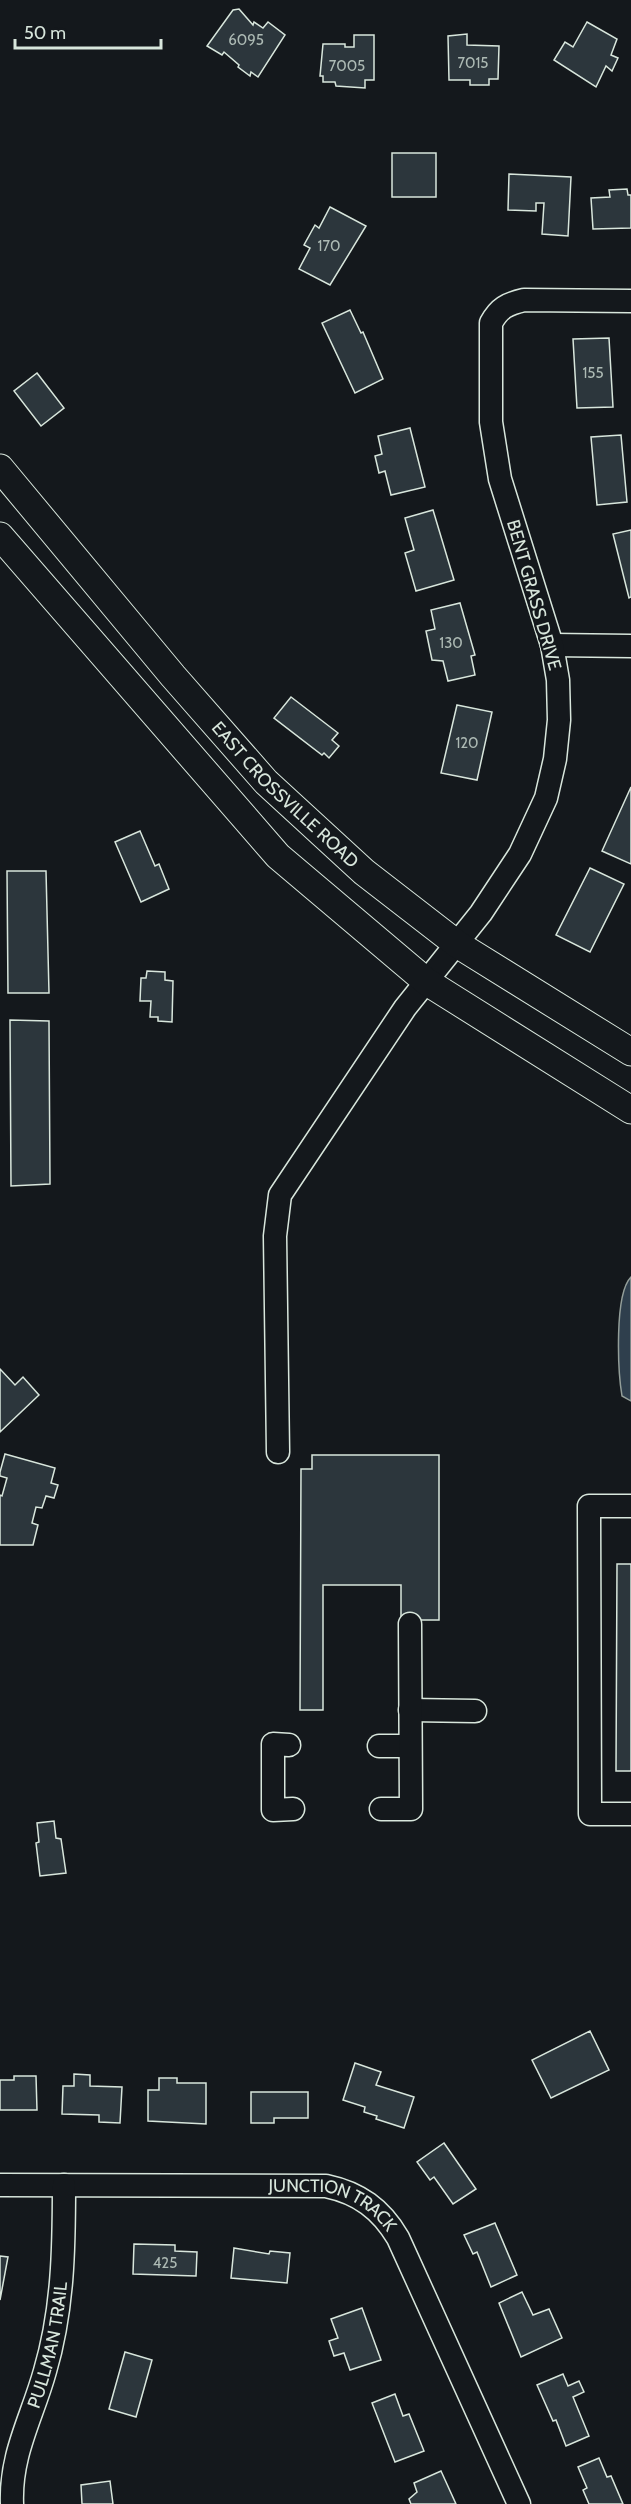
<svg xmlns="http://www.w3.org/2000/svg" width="631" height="2504" font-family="Cabin,sans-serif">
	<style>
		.water { fill: #2f3f4d; stroke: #939e99; stroke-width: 1.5 }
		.building { fill: #2c363c; stroke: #d8e6dc; stroke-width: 1.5 }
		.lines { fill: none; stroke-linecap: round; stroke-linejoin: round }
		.minor-casing { stroke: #d8e6dc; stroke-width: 25 }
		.major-casing { stroke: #d8e6dc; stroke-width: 29 }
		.minor { stroke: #14181c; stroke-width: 22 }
		.major { stroke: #14181c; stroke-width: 27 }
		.labels { text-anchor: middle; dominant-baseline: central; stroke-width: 4.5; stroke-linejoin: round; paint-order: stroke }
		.number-label { font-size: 15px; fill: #adbab4 }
		.street-label { font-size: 18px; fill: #d8e6dc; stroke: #14181c }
	</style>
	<rect width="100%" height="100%" fill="#14181c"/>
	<path class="water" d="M631,1277v124l-9,-5c-4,-24 -8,-102 9,-119z"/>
	<g class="building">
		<path d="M239,9l14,16 1,-3 9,6 5,-6 17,13 -27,42 -7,-5 -1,4 -12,-9 1,-2 -15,-13 -2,3 -15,-9 26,-36z"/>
		<path d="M587,22l30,17 -6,16 7,3 -6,13 -6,-5 -10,21 -42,-27 11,-18 8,5z"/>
		<path d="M467,34v11l32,1 -1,33h-9v6h-19v-5h-21l-1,-44z"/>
		<path d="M354,35h20v45h-9v8l-29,-2 -1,-4h-12v-6h-3l3,-32h22v3h9z"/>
		<rect x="392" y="153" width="44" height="44"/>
		<path d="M509,174l62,3 -3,59 -26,-2 2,-31h-8v8l-28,-1z"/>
		<path d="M627,189l1,6h3v33l-38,1 -2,-31 19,-1 -1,-7z"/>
		<path d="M330,207l36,19 -36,59 -31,-16 11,-21 -6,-3 11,-20 4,3z"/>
		<path d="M350,310l11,23 2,-1 20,47 -28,14 -33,-70z"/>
		<path d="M609,338l4,69 -36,1 -4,-69z"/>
		<path d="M37,373l27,35 -23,18 -27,-35z"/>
		<path d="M410,428l15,59 -34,8 -6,-24 -6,2 -4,-17 7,-2 -4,-18z"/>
		<path d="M621,435l6,67 -30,3 -6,-68z"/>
		<path d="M433,510l21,70 -38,11 -11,-38 9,-3 -9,-32z"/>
		<path d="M631,530v67l-2,1 -16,-64z"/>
		<path d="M460,603l15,52 -4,1 4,19 -27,6 -5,-20 -11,-1 -6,-29 9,-2 -4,-19z"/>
		<path d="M291,697l47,36 -6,7 7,6 -10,12 -5,-5 -2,2 -48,-37z"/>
		<path d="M457,705l35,7 -15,68 -36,-7z"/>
		<path d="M631,787v77l-29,-13z"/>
		<path d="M140,831l15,35 4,-2 10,25 -28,13 -26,-60z"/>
		<path d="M590,868l34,16 -34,68 -34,-17z"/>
		<path d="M7,871h39l3,122h-41z"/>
		<path d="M147,971l18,1v8l8,1 -1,41 -14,-1v-4h-8l1,-16h-11l1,-23h5z"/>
		<path d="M10,1020l39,1 1,163 -39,2z"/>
		<path d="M0,1369l15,16 8,-8 16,18 -39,37z"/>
		<path d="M5,1454l50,14 -4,15 7,2 -4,13 -8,-2 -4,12 -6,-1 -4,16 6,2 -5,20h-33v-50l2,1 5,-18 -7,-2v-4z"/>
		<path d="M312,1455h127v165h-38v-35h-78v125h-23l1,-241h11z"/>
		<path d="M617,1564h14v207h-15z"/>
		<path d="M54,1821l2,17 5,1 5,34 -26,3 -4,-33 3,-1 -2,-19z"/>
		<path d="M590,2031l19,39 -58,28 -19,-38z"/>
		<path d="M355,2063l26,9 -5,13 38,12 -10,31 -28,-9 1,-3 -13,-4 1,-5 -22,-7z"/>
		<path d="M74,2074l16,1v11l32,1 -2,36 -21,-1v-7l-37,-1 1,-28h11z"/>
		<path d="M14,2076h22l1,34h-37v-30h14z"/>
		<path d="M159,2078h18v5h29v41l-58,-3v-31h11z"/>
		<path d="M251,2092h57v26h-34v5h-23z"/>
		<path d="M444,2143l32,46 -23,15 -19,-27 -4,3 -13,-18z"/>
		<path d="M495,2223l22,52 -26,12 -14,-35 -4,2 -9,-19z"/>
		<path d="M134,2244l41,1v6l22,1 -1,24 -63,-2z"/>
		<path d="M234,2248l35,6 1,-3 20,2 -3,30 -56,-5z"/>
		<path d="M0,2256l8,1 -8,43z"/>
		<path d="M522,2292l11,23 16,-6 13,29 -41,19 -22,-54z"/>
		<path d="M362,2308l19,52 -31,10 -6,-17 -10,3 -5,-15 9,-3 -7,-19z"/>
		<path d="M125,2352l27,8 -16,57 -27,-8z"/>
		<path d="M563,2374l5,12 11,-5 5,11 -11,5 16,39 -23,10 -10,-26 -3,1 -16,-36z"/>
		<path d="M395,2394l8,22 6,-2 15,37 -29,11 -23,-59z"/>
		<path d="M599,2458l8,19 4,-1 12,28h-34l-6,-14 4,-2 -9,-21z"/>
		<path d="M441,2471l15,33h-45l-2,-5 8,-7 -3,-9z"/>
		<path d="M110,2481l3,23h-31l-1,-19z"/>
	</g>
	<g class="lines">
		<defs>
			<g id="minor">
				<path d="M552,645l79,1"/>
				<path d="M278,1452l-3,-216 5,-41 125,-187 76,-95 39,-59 26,-56 9,-39 4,-39 -1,-40 -6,-35 -52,-166 -9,-57v-99c8,-15 16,-19 33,-23l107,1"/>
				<path d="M631,1506h-42l1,308h41"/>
				<path d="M410,1710l65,1"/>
				<path d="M289,1745l-16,-1v66l20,-1"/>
				<path d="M379,1746h31"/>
				<path d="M381,1809h30l-1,-185"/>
				<path id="s1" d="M0,2185l326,1c33,7 55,23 72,52l121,266"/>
				<path id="s2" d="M12,2504c-2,-50 20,-86 33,-133 18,-61 19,-122 19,-186"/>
			</g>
			<g id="major">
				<path id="s3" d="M0,468l173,208 93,106 98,90 93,72 174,108"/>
				<path d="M0,536l278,320 149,126 204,128"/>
			</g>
		</defs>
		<use href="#minor" class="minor-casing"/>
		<use href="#major" class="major-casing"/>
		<use href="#minor" class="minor"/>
		<use href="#major" class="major"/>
	</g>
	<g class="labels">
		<g class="number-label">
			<text x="246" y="40">6095</text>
			<text x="473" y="63">7015</text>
			<text x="347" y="66">7005</text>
			<text x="329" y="246">170</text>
			<text x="593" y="373">155</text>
			<text x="451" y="643">130</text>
			<text x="467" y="743">120</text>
			<text x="165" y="2263">425</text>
		</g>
		<g class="street-label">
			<text transform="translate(534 595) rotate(74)">BENT GRASS DRIVE</text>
			<text stroke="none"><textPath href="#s3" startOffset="434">EAST CROSSVILLE ROAD</textPath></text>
			<text stroke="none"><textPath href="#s1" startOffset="338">JUNCTION TRACK</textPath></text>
			<text stroke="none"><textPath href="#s2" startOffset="164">PULLMAN TRAIL</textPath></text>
		</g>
	</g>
	<path d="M15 39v9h146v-9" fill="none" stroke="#d8e6dc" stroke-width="3"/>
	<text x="24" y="39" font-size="18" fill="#d8e6dc" stroke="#14181c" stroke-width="4.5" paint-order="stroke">50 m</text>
</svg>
